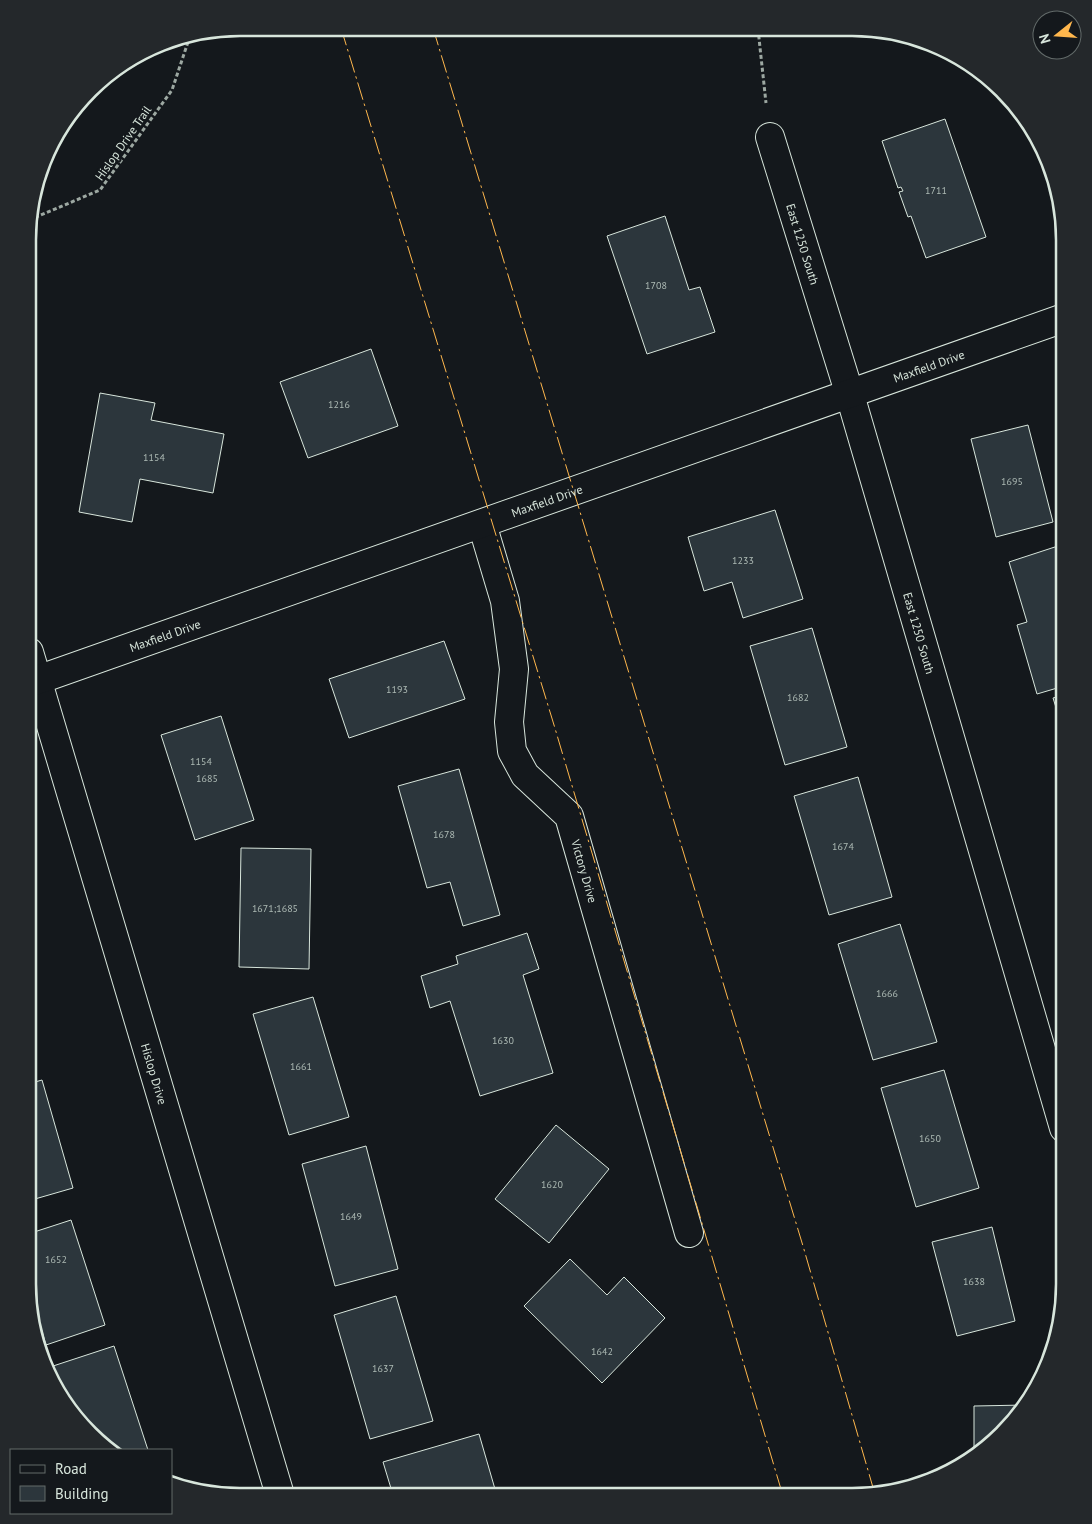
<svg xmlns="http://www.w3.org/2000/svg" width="1092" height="1524" font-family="'PT Sans',sans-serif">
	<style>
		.building { fill: #2c363c; stroke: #d8e6dc }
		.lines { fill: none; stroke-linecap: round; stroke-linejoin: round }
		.street-casing { stroke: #d8e6dc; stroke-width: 30 }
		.path { stroke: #9da8a2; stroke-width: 3; stroke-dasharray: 4 2.5; stroke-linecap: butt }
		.street { stroke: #14181c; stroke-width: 28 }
		.power { stroke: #ffb74d; stroke-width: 1; stroke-dasharray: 18 4 2.5 4; stroke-linecap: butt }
		.labels { text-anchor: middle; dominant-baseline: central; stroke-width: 4; stroke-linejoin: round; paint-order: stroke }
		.number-label { font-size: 10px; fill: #adbab4 }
		.street-label { font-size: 12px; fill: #d8e6dc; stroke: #14181c }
		.rim { fill: none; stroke: #d8e6dc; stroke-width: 2.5 }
	</style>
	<rect width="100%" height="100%" fill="#14181c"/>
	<g class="building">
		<path d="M945,119l41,118 -60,21 -15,-42 -3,1 -9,-25 4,-1 -2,-4 -3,1 -16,-47z"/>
		<path d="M665,216l24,74 11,-3 15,45 -68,22 -40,-118z"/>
		<path d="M371,349l27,77 -90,32 -28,-76z"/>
		<path d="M100,393l55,10 -4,17 73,14 -11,59 -73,-14 -8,43 -53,-10z"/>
		<path d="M1028,425l25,97 -57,15 -25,-98z"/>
		<path d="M775,510l28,89 -60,19 -11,-36 -28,9 -16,-54z"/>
		<path d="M1064,544v142l-27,8 -20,-69 10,-3 -18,-60z"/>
		<path d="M812,628l35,119 -62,18 -35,-119z"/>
		<path d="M444,641l21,58 -116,39 -20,-59z"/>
		<path d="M1064,695v38l-11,-35z"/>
		<path d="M221,716l33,104 -59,20 -34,-105z"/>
		<path d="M459,769l41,146 -37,11 -13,-44 -23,6 -29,-102z"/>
		<path d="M858,777l34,120 -63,18 -35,-119z"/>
		<path d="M241,848l70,1 -2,120 -70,-2z"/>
		<path d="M900,924l37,118 -64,18 -35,-116z"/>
		<path d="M527,933l12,36 -16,6 30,98 -73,23 -30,-95 -20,7 -9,-32 37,-12 -2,-8z"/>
		<path d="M313,997l36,120 -60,18 -36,-121z"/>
		<path d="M944,1070l35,118 -63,19 -35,-119z"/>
		<path d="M42,1080l31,108 -45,13v-117z"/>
		<path d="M556,1125l53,44 -60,74 -54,-44z"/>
		<path d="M366,1146l32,123 -63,17 -33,-122z"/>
		<path d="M71,1220l34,105 -59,20 -18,-61v-50z"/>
		<path d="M992,1227l23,94 -58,15 -25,-94z"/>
		<path d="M570,1259l37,36 17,-18 41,41 -63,65 -78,-77z"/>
		<path d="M396,1296l37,125 -63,18 -36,-124z"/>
		<path d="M114,1346l34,104h-39l-60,-72 -2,-10z"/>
		<path d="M1026,1405l-34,39 -18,12v-50z"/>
		<path d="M479,1434l18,62 -104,-1 -10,-33z"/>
	</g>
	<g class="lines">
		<defs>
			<g id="street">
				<path id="s1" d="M770,137l80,258 214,733"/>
				<path id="s2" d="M482,524l23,77 9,68 -5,53 3,29 13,24 44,41 120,417"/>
				<path id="s3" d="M29,652l251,843"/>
				<path id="s4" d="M29,683l1035,-365"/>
			</g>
		</defs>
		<use href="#street" class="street-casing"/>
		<g class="path">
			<path d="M758,29l8,74"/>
			<path d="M29,220l71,-30 72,-100 18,-54"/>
		</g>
		<use href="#street" class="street"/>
		<g class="power">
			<path d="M341,28l213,697 229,771"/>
			<path d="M433,28l370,1218 71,245"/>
		</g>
	</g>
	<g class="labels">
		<g class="number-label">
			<text x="936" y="190">1711</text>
			<text x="656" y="285">1708</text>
			<text x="339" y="404">1216</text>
			<text x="154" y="457">1154</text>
			<text x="1012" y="481">1695</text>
			<text x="743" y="560">1233</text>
			<text x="397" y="689">1193</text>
			<text x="798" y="697">1682</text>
			<text x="201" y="761">1154</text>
			<text x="207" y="778">1685</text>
			<text x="444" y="834">1678</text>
			<text x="843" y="846">1674</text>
			<text x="275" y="908">1671;1685</text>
			<text x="887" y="993">1666</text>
			<text x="503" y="1040">1630</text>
			<text x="301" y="1066">1661</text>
			<text x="930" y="1138">1650</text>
			<text x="552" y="1184">1620</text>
			<text x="351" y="1216">1649</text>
			<text x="56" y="1259">1652</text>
			<text x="974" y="1281">1638</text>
			<text x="602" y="1351">1642</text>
			<text x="383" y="1368">1637</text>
		</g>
		<g class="street-label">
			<text transform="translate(123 143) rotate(-55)">Hislop Drive Trail</text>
			<text stroke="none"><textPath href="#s1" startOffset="112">East 1250 South</textPath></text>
			<text stroke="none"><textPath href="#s4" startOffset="954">Maxfield Drive</textPath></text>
			<text stroke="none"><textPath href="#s4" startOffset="549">Maxfield Drive</textPath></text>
			<text stroke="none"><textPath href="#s1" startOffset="518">East 1250 South</textPath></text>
			<text stroke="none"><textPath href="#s4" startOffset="144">Maxfield Drive</textPath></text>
			<text stroke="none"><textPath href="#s2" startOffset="376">Victory Drive</textPath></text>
			<text stroke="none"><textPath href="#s3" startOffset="440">Hislop Drive</textPath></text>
		</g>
	</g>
	<path d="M0 0H1092V1524H0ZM240 36H852A204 204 0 0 1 1056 240V1284A204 204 0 0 1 852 1488H240A204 204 0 0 1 36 1284V240A204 204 0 0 1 240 36Z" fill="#24282b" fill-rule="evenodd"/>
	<path class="rim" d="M240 36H852A204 204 0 0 1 1056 240V1284A204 204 0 0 1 852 1488H240A204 204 0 0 1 36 1284V240A204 204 0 0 1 240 36Z"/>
	<rect x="10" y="1449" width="162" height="65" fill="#14181c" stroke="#626a69"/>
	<rect x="20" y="1465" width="25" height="8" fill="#14181c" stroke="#626a69"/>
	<text x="55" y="1474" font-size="15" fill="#d8e6dc">Road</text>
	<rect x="20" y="1486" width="25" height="15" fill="#2c363c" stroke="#626a69"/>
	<text x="55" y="1499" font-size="15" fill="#d8e6dc">Building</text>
	<g transform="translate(1057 35) rotate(253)"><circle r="24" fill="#14181c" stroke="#626a69"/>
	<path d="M0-4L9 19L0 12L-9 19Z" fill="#ffb74d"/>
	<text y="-8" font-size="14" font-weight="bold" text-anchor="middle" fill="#d8e6dc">N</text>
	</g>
</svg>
